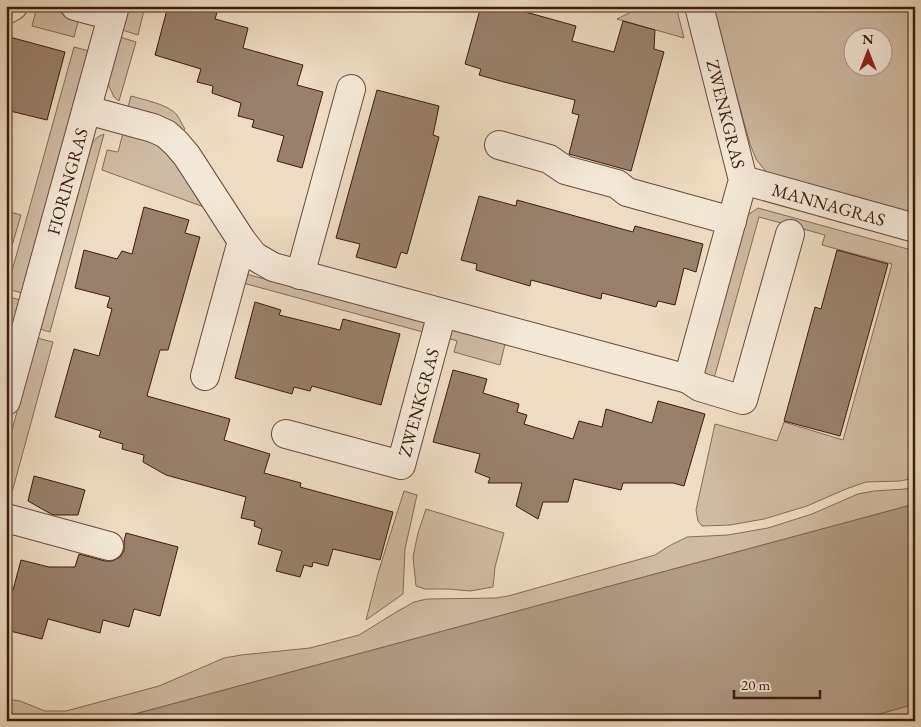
<svg xmlns="http://www.w3.org/2000/svg" width="921" height="727" font-family="'EB Garamond',serif">
	<style>
		.green { fill: #cfbba3; stroke: #856c58; fill-rule: evenodd }
		.water { fill: #b09b85; stroke: #816855 }
		.building { fill: #98806c; stroke: #3b1c0e }
		.lines { fill: none; stroke-linecap: round; stroke-linejoin: round }
		.minor-casing { stroke: #684c3b; stroke-width: 30 }
		.minor { stroke: #f3e8d7; stroke-width: 28 }
		.labels { text-anchor: middle; dominant-baseline: central; stroke-width: 4; stroke-linejoin: round; paint-order: stroke }
		.street-label { font-size: 18px; fill: #3b1c0e; stroke: #f3e8d7 }
	</style>
	<rect width="100%" height="100%" fill="#eddcc2"/>
	<filter id="stains"><feTurbulence type="fractalNoise" baseFrequency=".004" numOctaves="4"/><feColorMatrix values="0 0 0 0 .2 0 0 0 0 .09 0 0 0 0 .02 0 0 0 .5 -.17"/></filter>
	<radialGradient id="worn" r=".72"><stop offset=".6" stop-color="#630" stop-opacity="0"/><stop offset="1" stop-color="#630" stop-opacity=".3"/></radialGradient>
	<g class="green">
		<path d="M37,6l42,12 -5,19 -42,-11z"/>
		<path d="M129,6h16l-7,29 -16,-5z"/>
		<path d="M643,6h33l8,32 -67,-19z"/>
		<path d="M712,6h203v208l-148,-41 -11,-14 -6,-15zM854,38h30v30h-30z"/>
		<path d="M120,37l16,5 -17,59 -5,-4 -6,-13z"/>
		<path d="M74,47l15,4 -67,242 -15,-4z"/>
		<path d="M131,96c13,4 37,8 46,19 3,4 5,10 8,14l-2,2c-16,-14 -36,-18 -55,-24z"/>
		<path d="M123,133l33,11 16,13 32,50 -102,-37 5,-20 11,2z"/>
		<path d="M104,134l-54,198 -10,-3 51,-183c3,-7 6,-9 13,-12z"/>
		<path d="M758,208l157,43v227l-15,3 -34,1 -20,7 -39,17 -43,13 -34,6 -28,1 -4,-5 -2,-11 19,-86 62,17 7,-19 59,18 49,-176 -70,-19 3,-10 -66,-18 -46,165 -10,-8 41,-150 4,-9z"/>
		<path d="M6,211l15,4 -15,51z"/>
		<path d="M246,274l180,49 -3,9 -180,-49z"/>
		<path d="M6,296l14,4 -9,31 -5,-2z"/>
		<path d="M451,330l54,14 -5,21 -46,-13 3,-11 -9,-3z"/>
		<path d="M37,338l16,4 -42,154 -5,-1v-43z"/>
		<path d="M915,487v17l-806,217h-103v-22l14,2 25,10h21l93,-25 65,-28 17,-3 69,-7 49,-13 39,-24 16,-9 13,-3 69,-1 12,-2 147,-41 14,-9 18,-9 41,-2 40,-7 44,-14 46,-20 16,-3 31,-2z"/>
		<path d="M404,491l13,4 -12,54 -2,45 -37,26 13,-50z"/>
		<path d="M426,509l78,24 -9,34 -2,20 -23,4 -22,-2h-23l-9,-3 -3,-29 5,-24z"/>
		<path d="M915,704v17h-61z"/>
	</g>
	<path class="water" d="M915,504v200l-61,17h-745z"/>
	<g class="building">
		<path d="M168,6h51l-4,13 33,9 -5,20 60,17 -6,20 26,7 -21,76 -25,-7 7,-25 -32,-9 2,-7 -16,-4 3,-13 -29,-10 1,-7 -16,-4 4,-13 -46,-14z"/>
		<path d="M481,6h23l72,20 -4,15 42,11 9,-31 32,9 -1,19 10,3 -33,119 -62,-17 10,-39 -7,-2 3,-13 -71,-18 -25,-7 2,-6 -16,-5z"/>
		<path d="M6,36l59,16 -18,68 -41,-10z"/>
		<path d="M377,90l62,16 -6,29 6,2 -10,38 -22,79 -6,-2 -5,16 -40,-11 4,-13 -24,-6z"/>
		<path d="M479,196l37,10 1,-6 116,32 2,-6 68,18 -7,28 -12,-4 -9,37 -17,-4 -2,6 -54,-14 -1,6 -70,-19 -1,6 -54,-16 1,-6 -16,-4z"/>
		<path d="M144,207l45,13 -4,13 15,4 -32,113h-8l-13,46 83,23 -6,21 46,14 -6,19 37,10 -1,4 93,25 -13,48 -47,-11 -5,17 -15,-4 -1,5 -8,-2 -4,12 -24,-6 6,-20 -24,-7 4,-15 -8,-3 1,-5 -14,-3 5,-21 -80,-22 -23,-13 1,-7 -22,-6 1,-5 -24,-7 2,-6 -46,-14 19,-68 25,7 13,-47 -5,-2 3,-10 -35,-9 9,-38 33,9 5,-8 10,3z"/>
		<path d="M837,250l51,14 -48,172 -56,-15 31,-114 6,2z"/>
		<path d="M255,302l26,8 -2,5 61,15 3,-11 57,15 -19,71 -69,-19 -2,5 -16,-4 -2,7 -57,-16z"/>
		<path d="M453,370l34,9 -4,14 36,11 -2,8 10,3 -3,9 49,15 6,-18 23,6 4,-18 46,14 6,-22 47,13 -21,72 -11,-3h-50l-2,7 -47,-11 -6,23h-25l-5,17 -22,-13 6,-23h-34l2,-5 -15,-6 5,-18 -47,-12z"/>
		<path d="M34,476l51,14 -7,25h-23l-4,-1 -23,-13z"/>
		<path d="M126,533l52,14 -18,69 -26,-7 -5,18 -26,-7 -3,13 -52,-14 -6,20 -36,-9v-42l7,2 8,-30 28,7h26l4,-13 26,7h7l8,-4 4,-6v-10z"/>
	</g>
	<g class="lines">
		<defs>
			<g id="minor">
				<path d="M75,6l37,10"/>
				<path d="M6,10l7,-4"/>
				<path d="M87,110l66,18 13,6 10,9 11,13 55,85 12,15 19,11 415,112 55,-199 -44,-174"/>
				<path d="M499,145l50,14 16,11 52,14 10,8 105,29"/>
				<path id="s1" d="M743,180l172,48"/>
				<path d="M300,275l51,-186"/>
				<path d="M205,376l37,-135"/>
				<path d="M688,379l12,8 43,13 47,-166"/>
				<path id="s2" d="M6,401l109,-395"/>
				<path id="s3" d="M286,434l115,31 41,-152"/>
				<path d="M6,518l103,28"/>
			</g>
		</defs>
		<use href="#minor" class="minor-casing"/>
		<use href="#minor" class="minor"/>
	</g>
	<g class="labels">
		<g class="street-label">
			<text transform="translate(726 114) rotate(76)">ZWENKGRAS</text>
			<text stroke="none"><textPath href="#s2" startOffset="228">FIORINGRAS</textPath></text>
			<text stroke="none"><textPath href="#s1" startOffset="89">MANNAGRAS</textPath></text>
			<text stroke="none"><textPath href="#s3" startOffset="184">ZWENKGRAS</textPath></text>
		</g>
	</g>
	<rect width="921" height="727" fill="none" stroke="#eddcc2" stroke-width="25"/>
	<rect x="8" y="8" width="906" height="712" fill="none" stroke="#3b1c0e" stroke-width="2.5"/>
	<rect x="12" y="12" width="896" height="702" fill="none" stroke="#3b1c0e"/>
	<g transform="translate(868 52)"><circle r="24" fill="#f3e8d7" stroke="#a99687"/>
	<path d="M0-4L9 19L0 12L-9 19Z" fill="#8f2418"/>
	<text y="-8" font-size="14" font-weight="bold" text-anchor="middle" fill="#3b1c0e">N</text>
	</g>
	<path d="M734 690v8h86v-8" fill="none" stroke="#3b1c0e" stroke-width="2.5"/>
	<text x="741" y="690" font-size="15" fill="#3b1c0e" stroke="#f3e8d7" stroke-width="4" paint-order="stroke">20 m</text>
	<rect width="100%" height="100%" filter="url(#stains)"/>
	<rect width="100%" height="100%" fill="url(#worn)"/>
</svg>
